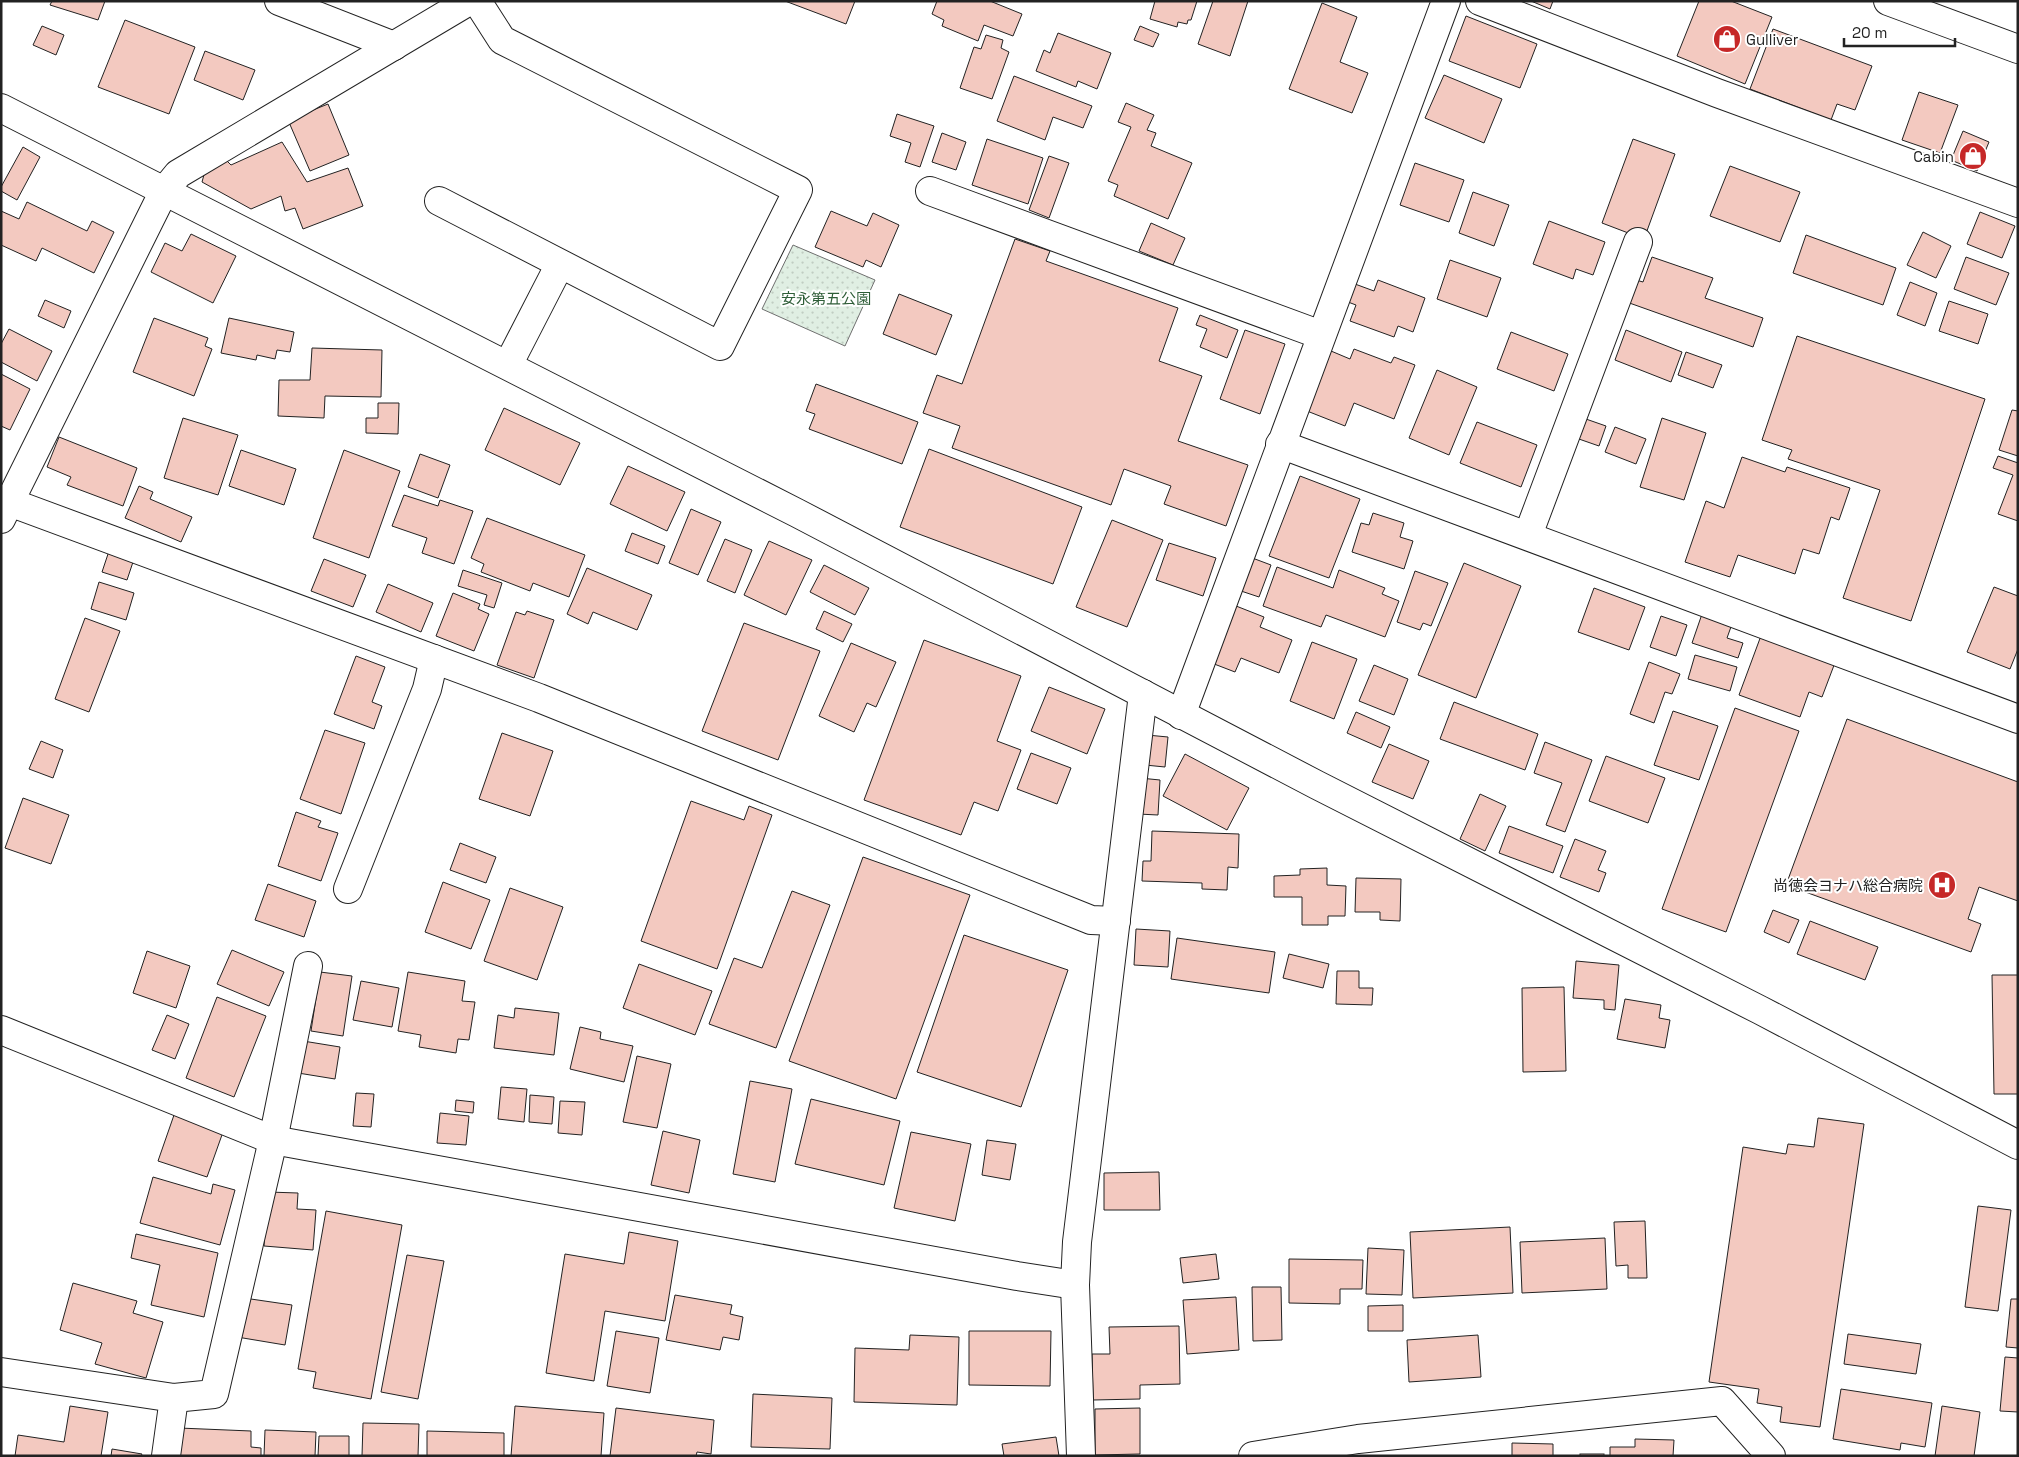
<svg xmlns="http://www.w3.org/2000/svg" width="2019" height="1457" font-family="'Space Grotesk','Noto Sans JP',sans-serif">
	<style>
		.park { fill: url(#park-dots); stroke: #6f6f6f }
		.building { fill: #f3c9c0; stroke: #222 }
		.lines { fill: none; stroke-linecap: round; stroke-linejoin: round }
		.street-casing { stroke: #222; stroke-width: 30 }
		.secondary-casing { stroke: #222; stroke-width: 30 }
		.highway-casing { stroke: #222; stroke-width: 30 }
		.street { stroke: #fff; stroke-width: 28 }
		.secondary { stroke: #fff; stroke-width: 28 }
		.highway { stroke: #fff; stroke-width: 28 }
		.labels { text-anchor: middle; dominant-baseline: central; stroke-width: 4; stroke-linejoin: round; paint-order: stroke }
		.poi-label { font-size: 15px; fill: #222; stroke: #fff; text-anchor: end }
		.park-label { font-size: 15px; fill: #2f5e38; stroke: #fff }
	</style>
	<defs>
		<pattern id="park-dots" width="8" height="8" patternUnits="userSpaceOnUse" patternTransform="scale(1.25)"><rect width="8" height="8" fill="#e0efe3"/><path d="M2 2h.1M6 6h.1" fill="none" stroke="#c0cdc2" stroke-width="1.8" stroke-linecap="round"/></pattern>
	</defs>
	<rect width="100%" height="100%" fill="#fff"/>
	<path class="park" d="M793,245l82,35 -30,66 -83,-37z"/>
	<g class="building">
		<path d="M52,1h53l-7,19 -48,-15z"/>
		<path d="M785,1h70l-9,23z"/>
		<path d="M937,1h53l32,13 -9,22 -29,-11 -6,16 -36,-15 2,-6 -12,-6z"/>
		<path d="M1155,1h42l-6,19h-3l-1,4 -9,-2 -1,5 -27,-8z"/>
		<path d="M1213,1h35l-18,55 -32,-12z"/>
		<path d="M1531,1h22l-3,8z"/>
		<path d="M1699,1h32l41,16 -27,67 -68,-28z"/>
		<path d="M1322,3l35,14 -17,45 28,11 -16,40 -63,-24z"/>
		<path d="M1466,16l71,28 -17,44 -71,-27z"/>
		<path d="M125,20l70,27 -26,67 -71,-27z"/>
		<path d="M42,26l22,9 -8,20 -23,-10z"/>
		<path d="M1140,26l19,8 -6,13 -19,-7z"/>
		<path d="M1773,29l99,37 -17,44 -18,-6 -6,16 -81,-31z"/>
		<path d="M1058,33l53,20 -14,36 -19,-8 -2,6 -40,-16 8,-21 6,3z"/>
		<path d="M986,35l17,5 -2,8 8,4 -17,47 -32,-11 14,-41 7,2z"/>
		<path d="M205,51l50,19 -12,30 -49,-20z"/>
		<path d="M1444,75l58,24 -18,44 -59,-25z"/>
		<path d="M1014,76l78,30 -9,22 -30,-11 -8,23 -48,-19z"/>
		<path d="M1919,92l39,13 -18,48 -38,-13z"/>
		<path d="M1126,103l28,12 -7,15 9,3 -5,13 41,17 -24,56 -54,-23 4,-11 -10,-4 23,-54 -13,-5z"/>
		<path d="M328,104l21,51 -39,16 -22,-51z"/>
		<path d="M897,114l37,12 -14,41 -15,-5 6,-19 -21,-7z"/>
		<path d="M1963,131l26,11 -12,29 -26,-11z"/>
		<path d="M942,133l24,9 -10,28 -24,-8z"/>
		<path d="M987,139l56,19 -15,46 -56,-19z"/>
		<path d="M1633,139l42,15 -31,85 -42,-16z"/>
		<path d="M282,142l25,40 41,-14 15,38 -60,23 -8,-21 -10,3 -4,-15 -30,13 -49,-27 6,-22 9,-9 14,14z"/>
		<path d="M23,147l17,10 -23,43 -16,-9v-4z"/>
		<path d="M1049,156l20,7 -20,55 -20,-8z"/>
		<path d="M1415,163l49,17 -15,42 -49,-17z"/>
		<path d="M1730,166l70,26 -20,50 -70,-26z"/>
		<path d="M1473,192l36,13 -15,41 -35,-13z"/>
		<path d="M27,202l60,29 5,-10 22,11 -20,41 -52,-25 -6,13 -35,-16v-34l18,8z"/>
		<path d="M831,211l36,15 6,-13 26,12 -18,42 -15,-7 -3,7 -48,-20z"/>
		<path d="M1980,212l35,14 -13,32 -35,-14z"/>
		<path d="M1549,221l56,21 -12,33 -17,-6 -3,10 -40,-15z"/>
		<path d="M1151,223l34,15 -12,27 -34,-14z"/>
		<path d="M1923,232l28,14 -15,32 -29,-13z"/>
		<path d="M191,234l45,22 -23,47 -62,-31 14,-29 17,8z"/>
		<path d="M1806,235l90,33 -13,37 -90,-32z"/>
		<path d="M1015,239l35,12 -4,10 132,47 -19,53 43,15 -24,65 70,24 -22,61 -62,-22 7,-18 -47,-17 -13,36 -159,-57 8,-22 -37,-13 14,-38 25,9z"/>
		<path d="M1652,257l61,21 -8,20 58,20 -10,29 -132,-47 8,-22 14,4z"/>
		<path d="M1966,257l43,16 -13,32 -42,-16z"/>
		<path d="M1450,260l51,18 -14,39 -50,-18z"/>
		<path d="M1378,280l47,18 -12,34 -15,-6 -4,11 -44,-16 6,-16 -8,-3 7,-18 19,7z"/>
		<path d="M1910,282l27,11 -12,33 -28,-11z"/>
		<path d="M899,294l53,21 -16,40 -53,-21z"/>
		<path d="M45,300l26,11 -7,17 -26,-12z"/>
		<path d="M1949,301l39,13 -10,30 -39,-13z"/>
		<path d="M1200,315l38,15 -11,28 -27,-11 7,-18 -11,-4z"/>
		<path d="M154,318l54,20 -3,8 7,3 -18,47 -61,-24z"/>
		<path d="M229,318l65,14 -4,20 -13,-2 -2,9 -18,-4 -1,5 -35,-7z"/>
		<path d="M9,329l43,22 -15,30 -36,-19v-18z"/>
		<path d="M1245,330l40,14 -25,70 -40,-15z"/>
		<path d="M1626,330l56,22 -11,30 -56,-22z"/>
		<path d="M1511,332l57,22 -14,37 -57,-22z"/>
		<path d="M1797,336l188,63 -74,222 -68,-23 37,-108 -92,-31 4,-9 -30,-10z"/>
		<path d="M312,348l70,2 -1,47 -56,-1 -1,22 -46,-2 1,-36h31z"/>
		<path d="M1354,349l37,14 3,-6 21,8 -21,54 -40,-16 -9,23 -38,-15 24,-60 19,8z"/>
		<path d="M1686,352l36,13 -9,23 -35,-13z"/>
		<path d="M1437,370l40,17 -28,68 -40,-17z"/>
		<path d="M1,374l29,15 -20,41 -9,-4z"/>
		<path d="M816,384l102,38 -16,42 -93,-35 6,-15 -9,-3z"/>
		<path d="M378,403h21l-1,31 -32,-1v-15h12z"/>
		<path d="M504,408l76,35 -20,42 -75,-35z"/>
		<path d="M2012,410l6,1v45l-19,-6z"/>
		<path d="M183,418l55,17 -20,60 -54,-17z"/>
		<path d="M1583,418l23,8 -7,20 -23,-8z"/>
		<path d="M1662,418l44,15 -22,67 -44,-13z"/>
		<path d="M1477,422l60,23 -16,42 -61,-24z"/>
		<path d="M1615,427l31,12 -10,25 -31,-12z"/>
		<path d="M59,437l78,31 -14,38 -56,-21 4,-8 -24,-10z"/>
		<path d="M929,449l153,58 -29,77 -153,-57z"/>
		<path d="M241,450l55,19 -12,36 -55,-19z"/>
		<path d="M344,450l56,21 -31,87 -56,-20z"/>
		<path d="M420,454l30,11 -12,33 -30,-11z"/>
		<path d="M1998,456l20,7v58l-20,-7 15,-39 -20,-7z"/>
		<path d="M1742,457l43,15 2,-5 63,21 -11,32 -8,-3 -12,37 -16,-5 -8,25 -57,-19 -8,22 -45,-15 21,-61 18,7z"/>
		<path d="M628,466l57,26 -18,39 -57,-27z"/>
		<path d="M1300,476l60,23 -31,79 -60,-22z"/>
		<path d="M139,486l14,6 -3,7 42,18 -11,25 -56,-24z"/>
		<path d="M404,495l34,11 2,-6 33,11 -19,53 -32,-11 5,-15 -35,-12z"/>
		<path d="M691,509l30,13 -23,53 -29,-12z"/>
		<path d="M1373,513l31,10 -4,14 13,4 -9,28 -52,-17 9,-29 8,2z"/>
		<path d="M487,518l98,37 -16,42 -36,-14 -3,8 -49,-19 3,-8 -13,-6z"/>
		<path d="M1112,520l51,20 -36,87 -51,-20z"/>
		<path d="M632,533l33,13 -7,18 -33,-13z"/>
		<path d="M725,539l27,11 -17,43 -28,-12z"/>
		<path d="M769,541l43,19 -26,55 -42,-20z"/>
		<path d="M1169,543l47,15 -13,38 -47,-16z"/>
		<path d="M109,551l25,8 -7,21 -25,-8z"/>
		<path d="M1247,556l24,9 -12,32 -24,-8z"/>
		<path d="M324,559l42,16 -13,32 -42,-16z"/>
		<path d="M1464,563l57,23 -45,112 -58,-23z"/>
		<path d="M824,565l45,23 -14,27 -45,-23z"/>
		<path d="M1277,567l56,21 6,-18 46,18 -3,6 17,7 -14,36 -59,-22 -5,12 -58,-21z"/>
		<path d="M587,568l65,27 -15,35 -44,-18 -5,12 -21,-10z"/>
		<path d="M463,570l39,13 -8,25 -10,-3 3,-10 -29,-9z"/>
		<path d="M1415,571l33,12 -17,43 -8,-3 -3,7 -23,-8z"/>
		<path d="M99,582l35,11 -8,27 -35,-11z"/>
		<path d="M388,584l45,19 -12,29 -45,-20z"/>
		<path d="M1994,587l24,9v53l-8,20 -43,-17z"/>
		<path d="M1594,588l51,19 -16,43 -51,-18z"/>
		<path d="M453,593l27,11 -2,5 11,5 -15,37 -38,-15z"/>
		<path d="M1231,604l33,13 -4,10 32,13 -13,33 -38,-15 -6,14 -26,-10z"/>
		<path d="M527,611l27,9 -20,58 -37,-13 19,-53 9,3z"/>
		<path d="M824,611l28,13 -9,18 -27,-13z"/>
		<path d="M1702,614l30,10 -5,14 16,5 -5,15 -46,-15z"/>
		<path d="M1661,616l26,9 -11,31 -26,-9z"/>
		<path d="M85,618l35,13 -31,81 -34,-13z"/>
		<path d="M744,623l76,28 -42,109 -76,-29z"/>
		<path d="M1762,633l74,27 -14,37 -13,-5 -9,25 -61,-22z"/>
		<path d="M924,640l97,36 -24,65 24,9 -23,61 -24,-9 -13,33 -97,-35z"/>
		<path d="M1312,642l45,17 -23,60 -44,-18z"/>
		<path d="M851,643l45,19 -20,45 -9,-4 -13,29 -35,-16z"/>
		<path d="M1695,655l42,12 -7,24 -42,-12z"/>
		<path d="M356,656l29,11 -13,35 10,4 -8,23 -40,-15z"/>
		<path d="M1649,662l31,12 -8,20 -7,-2 -11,31 -24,-9z"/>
		<path d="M1374,665l34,14 -14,36 -35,-14z"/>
		<path d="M1049,687l56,22 -18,45 -56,-23z"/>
		<path d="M1454,702l84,32 -13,36 -85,-31z"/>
		<path d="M1735,708l64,23 -73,201 -64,-23z"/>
		<path d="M1673,711l45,15 -19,54 -45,-15z"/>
		<path d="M1356,712l34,15 -9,21 -34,-15z"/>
		<path d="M1847,719l171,63v119l-39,-14 -11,32 13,5 -10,28 -185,-67z"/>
		<path d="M325,730l40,13 -24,71 -41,-15z"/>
		<path d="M502,733l51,18 -23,65 -51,-17z"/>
		<path d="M1147,735l21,2 -3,30 -20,-2z"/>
		<path d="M41,741l22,9 -10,28 -24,-9z"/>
		<path d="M1545,742l47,18 -27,72 -19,-7 16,-42 -28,-10z"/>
		<path d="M1389,744l40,17 -16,38 -41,-17z"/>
		<path d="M1031,753l40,15 -14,36 -40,-15z"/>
		<path d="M1185,754l64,34 -22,42 -64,-34z"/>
		<path d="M1606,756l59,22 -17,45 -59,-22z"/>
		<path d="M1140,778l20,2 -2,35 -20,-1z"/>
		<path d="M1480,794l26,12 -21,45 -25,-12z"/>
		<path d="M23,798l46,17 -18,49 -46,-16z"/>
		<path d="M691,801l53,19 5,-14 23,9 -55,154 -76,-28z"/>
		<path d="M296,812l25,9 -3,6 20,6 -17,48 -43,-15z"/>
		<path d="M1509,826l54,20 -10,27 -54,-20z"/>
		<path d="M1152,831l87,3 -1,34 -10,-1 -1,23 -25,-1v-6l-60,-2 1,-20h8z"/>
		<path d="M1575,839l31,12 -8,19 8,3 -7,19 -39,-15z"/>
		<path d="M460,843l36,14 -10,26 -36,-13z"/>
		<path d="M863,857l107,38 -74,204 -107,-38z"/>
		<path d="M1327,868v17l19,1 -1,30h-17v9h-26v-28h-28v-21l26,-1v-6z"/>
		<path d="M1356,878l45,1 -1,42 -20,-1v-8h-25z"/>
		<path d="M443,882l47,18 -19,49 -46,-17z"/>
		<path d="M268,884l48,17 -12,36 -49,-17z"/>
		<path d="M510,888l53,19 -26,73 -53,-19z"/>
		<path d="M792,891l38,14 -54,143 -67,-24 25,-66 28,10z"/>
		<path d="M1773,910l26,10 -10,23 -25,-11z"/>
		<path d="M1810,921l68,26 -13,33 -68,-26z"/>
		<path d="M1136,929l34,2 -2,36 -34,-2z"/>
		<path d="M964,935l104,35 -47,137 -104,-35z"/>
		<path d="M1177,938l98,14 -6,41 -98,-14z"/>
		<path d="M232,950l52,22 -15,34 -52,-22z"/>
		<path d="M147,951l43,15 -14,42 -43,-15z"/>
		<path d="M1289,954l40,10 -6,24 -40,-10z"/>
		<path d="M1576,961l43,4 -4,45 -11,-1v-9l-31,-2z"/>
		<path d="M639,964l73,27 -17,44 -72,-27z"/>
		<path d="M1337,971h22v17h14l-1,17 -36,-1z"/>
		<path d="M320,972l32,4 -9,60 -32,-5z"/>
		<path d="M408,972l57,9 -3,20 13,1 -6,38 -11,-1 -2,14 -37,-6 2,-12 -23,-4z"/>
		<path d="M1992,975h26v119h-24z"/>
		<path d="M361,981l38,7 -7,39 -39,-7z"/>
		<path d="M1564,987l2,84 -43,1 -1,-84z"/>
		<path d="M217,997l49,19 -32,81 -48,-19z"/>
		<path d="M1625,999l36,6 -2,13 11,2 -5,28 -48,-9z"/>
		<path d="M515,1008l44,5 -5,42 -60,-7 4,-33 16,3z"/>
		<path d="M167,1015l22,9 -14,35 -23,-9z"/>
		<path d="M580,1027l21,5 -1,7 33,7 -9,36 -54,-13z"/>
		<path d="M303,1041l37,6 -5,32 -37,-6z"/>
		<path d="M637,1056l34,8 -14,64 -34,-6z"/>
		<path d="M750,1081l42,8 -17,93 -42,-8z"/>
		<path d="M501,1087l26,2 -3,33 -26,-3z"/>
		<path d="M356,1093l18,1 -3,33 -18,-1z"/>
		<path d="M530,1095l24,2 -2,27 -23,-2z"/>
		<path d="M811,1099l89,22 -16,64 -89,-21z"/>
		<path d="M456,1100l18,2 -1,11 -18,-2z"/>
		<path d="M560,1101l25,1 -3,33 -24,-2z"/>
		<path d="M440,1113l29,3 -3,29 -29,-2z"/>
		<path d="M174,1115l49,17 -16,45 -49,-16z"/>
		<path d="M1818,1118l46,6 -44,303 -40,-5 2,-15 -25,-4 2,-14 -50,-7 34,-235 43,7 2,-10 26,3z"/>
		<path d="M663,1131l37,9 -11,53 -38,-8z"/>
		<path d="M911,1132l60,12 -16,77 -61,-13z"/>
		<path d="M987,1140l29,4 -6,36 -28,-5z"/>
		<path d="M1159,1172l1,38h-56v-37z"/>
		<path d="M153,1177l58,17 2,-10 22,6 -15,55 -80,-22z"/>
		<path d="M268,1192l30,1 -1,16 19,1 -3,40 -49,-4z"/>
		<path d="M1978,1206l33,4 -13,101 -33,-4z"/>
		<path d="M326,1211l76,14 -31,174 -58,-11 3,-16 -18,-3z"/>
		<path d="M1645,1221l2,57h-19v-13l-12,1 -2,-44z"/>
		<path d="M1510,1227l3,66 -100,5 -3,-66z"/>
		<path d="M629,1232l49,9 -13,80 -60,-10 -11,70 -48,-8 19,-119 59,10z"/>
		<path d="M136,1234l82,19 -14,64 -53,-12 9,-40 -29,-7z"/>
		<path d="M1605,1238l2,51 -85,4 -2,-51z"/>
		<path d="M1368,1248l36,2 -2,45 -36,-1z"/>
		<path d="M1216,1254l3,25 -36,4 -3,-25z"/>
		<path d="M407,1255l37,6 -26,138 -37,-7z"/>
		<path d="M1289,1259l74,1 -1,29h-22v15l-51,-1z"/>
		<path d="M73,1283l64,18 -4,12 30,9 -17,56 -51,-14 7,-21 -42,-13z"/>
		<path d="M1252,1287h29l1,53 -29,1z"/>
		<path d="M675,1295l57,10 -2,9 13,3 -4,23 -16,-3 -3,13 -54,-10z"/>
		<path d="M1236,1297l3,53 -52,4 -4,-54z"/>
		<path d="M244,1298l48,7 -7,40 -48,-8z"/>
		<path d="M2011,1299h7v49l-12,-1z"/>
		<path d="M1403,1305v26h-35v-25z"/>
		<path d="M1179,1326l1,58 -40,1v14l-47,1 -1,-46h18l-1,-27z"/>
		<path d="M616,1331l43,7 -9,55 -43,-7z"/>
		<path d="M969,1331h82l-1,55 -81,-1z"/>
		<path d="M1848,1334l73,10 -5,30 -72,-10z"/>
		<path d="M910,1335l49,2 -2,68 -103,-3 1,-54 54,2z"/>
		<path d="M1478,1335l3,42 -72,5 -2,-42z"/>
		<path d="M2005,1357l13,1v54l-18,-1z"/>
		<path d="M1841,1389l91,14 -7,44 -24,-4 -1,7 -67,-11z"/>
		<path d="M753,1394l79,4 -2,51 -79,-2z"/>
		<path d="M70,1406l38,6 -7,44h-86l3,-21 46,7z"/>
		<path d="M515,1406l89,7 -3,43h-90z"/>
		<path d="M1942,1406l38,6 -6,44h-39z"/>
		<path d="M616,1408l98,12 -3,34 -14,-2 -1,4h-86z"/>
		<path d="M1140,1408v46l-45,1v-46z"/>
		<path d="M363,1423l56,1 -1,32h-56z"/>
		<path d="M179,1428l72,3v16l10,1v8h-83z"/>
		<path d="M265,1430l51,2 -1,24h-51z"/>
		<path d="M427,1431l77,2v23h-77z"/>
		<path d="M319,1436h30v20h-31z"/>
		<path d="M1056,1437l3,19h-55l-2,-12z"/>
		<path d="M1635,1439l39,1 -1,16h-63v-9h25z"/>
		<path d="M1512,1443l41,1v12h-41z"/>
		<path d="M112,1449l30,5 -1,2h-30z"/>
		<rect x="1580" y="1454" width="24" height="2"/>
	</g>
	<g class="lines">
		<defs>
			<g id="street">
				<path d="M279,1l115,45"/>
				<path d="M1480,1l237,92 301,110"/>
				<path d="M930,191l391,144"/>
				<path d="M439,201l281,145 78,-156 -296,-150 -25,-39"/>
				<path d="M508,365l52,-101"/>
				<path d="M1280,444l738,275"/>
				<path d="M1,499l538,199 552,222 25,1"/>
				<path d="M1,519l163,-328 14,-17 291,-173"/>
				<path d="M1528,535l110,-293"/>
				<path d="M1181,715l265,-714"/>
				<path d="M348,889l79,-200 7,-30"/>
				<path d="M1,1030l272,110 744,136 58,9"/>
				<path d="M1,1372l173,26 40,-4 59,-254 35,-174"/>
				<path d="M166,1456l8,-58"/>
				<path d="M1081,1456l-6,-171 2,-43 66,-548"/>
				<path d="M1253,1456l105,-17 364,-38 49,55"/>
			</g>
			<path id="secondary" d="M1,108l796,405 520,272 443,225 258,135"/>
			<path id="highway" d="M1888,1l130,48"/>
		</defs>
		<use href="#street" class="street-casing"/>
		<use href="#secondary" class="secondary-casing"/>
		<use href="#highway" class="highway-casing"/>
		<use href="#street" class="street"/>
		<use href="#secondary" class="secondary"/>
		<use href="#highway" class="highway"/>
	</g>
	<defs>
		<symbol id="shop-disc" viewBox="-11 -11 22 22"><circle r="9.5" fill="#c62828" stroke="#fff"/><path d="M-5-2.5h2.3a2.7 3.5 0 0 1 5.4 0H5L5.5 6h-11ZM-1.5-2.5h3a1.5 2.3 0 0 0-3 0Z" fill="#fff"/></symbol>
		<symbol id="hospital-disc" viewBox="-11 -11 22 22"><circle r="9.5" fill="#c62828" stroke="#fff"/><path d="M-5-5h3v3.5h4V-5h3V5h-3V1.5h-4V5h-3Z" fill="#fff"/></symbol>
	</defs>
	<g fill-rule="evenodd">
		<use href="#shop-disc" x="1711" y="23" width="32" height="32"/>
		<use href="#shop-disc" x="1957" y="140" width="32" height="32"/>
		<use href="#hospital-disc" x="1926" y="869" width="32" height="32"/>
	</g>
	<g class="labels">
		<g class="poi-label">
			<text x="1746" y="39" text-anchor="start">Gulliver</text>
			<text x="1954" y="156">Cabin</text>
			<text x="1923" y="885">尚徳会ヨナハ総合病院</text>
		</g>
		<g class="park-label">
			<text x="826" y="298">安永第五公園</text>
		</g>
	</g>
	<rect width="2019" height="1457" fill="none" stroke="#222222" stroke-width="5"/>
	<path d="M1844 38v8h111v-8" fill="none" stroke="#222222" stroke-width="2.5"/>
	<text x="1852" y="38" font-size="15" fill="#222222" stroke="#ffffff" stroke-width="4" paint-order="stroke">20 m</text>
</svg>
